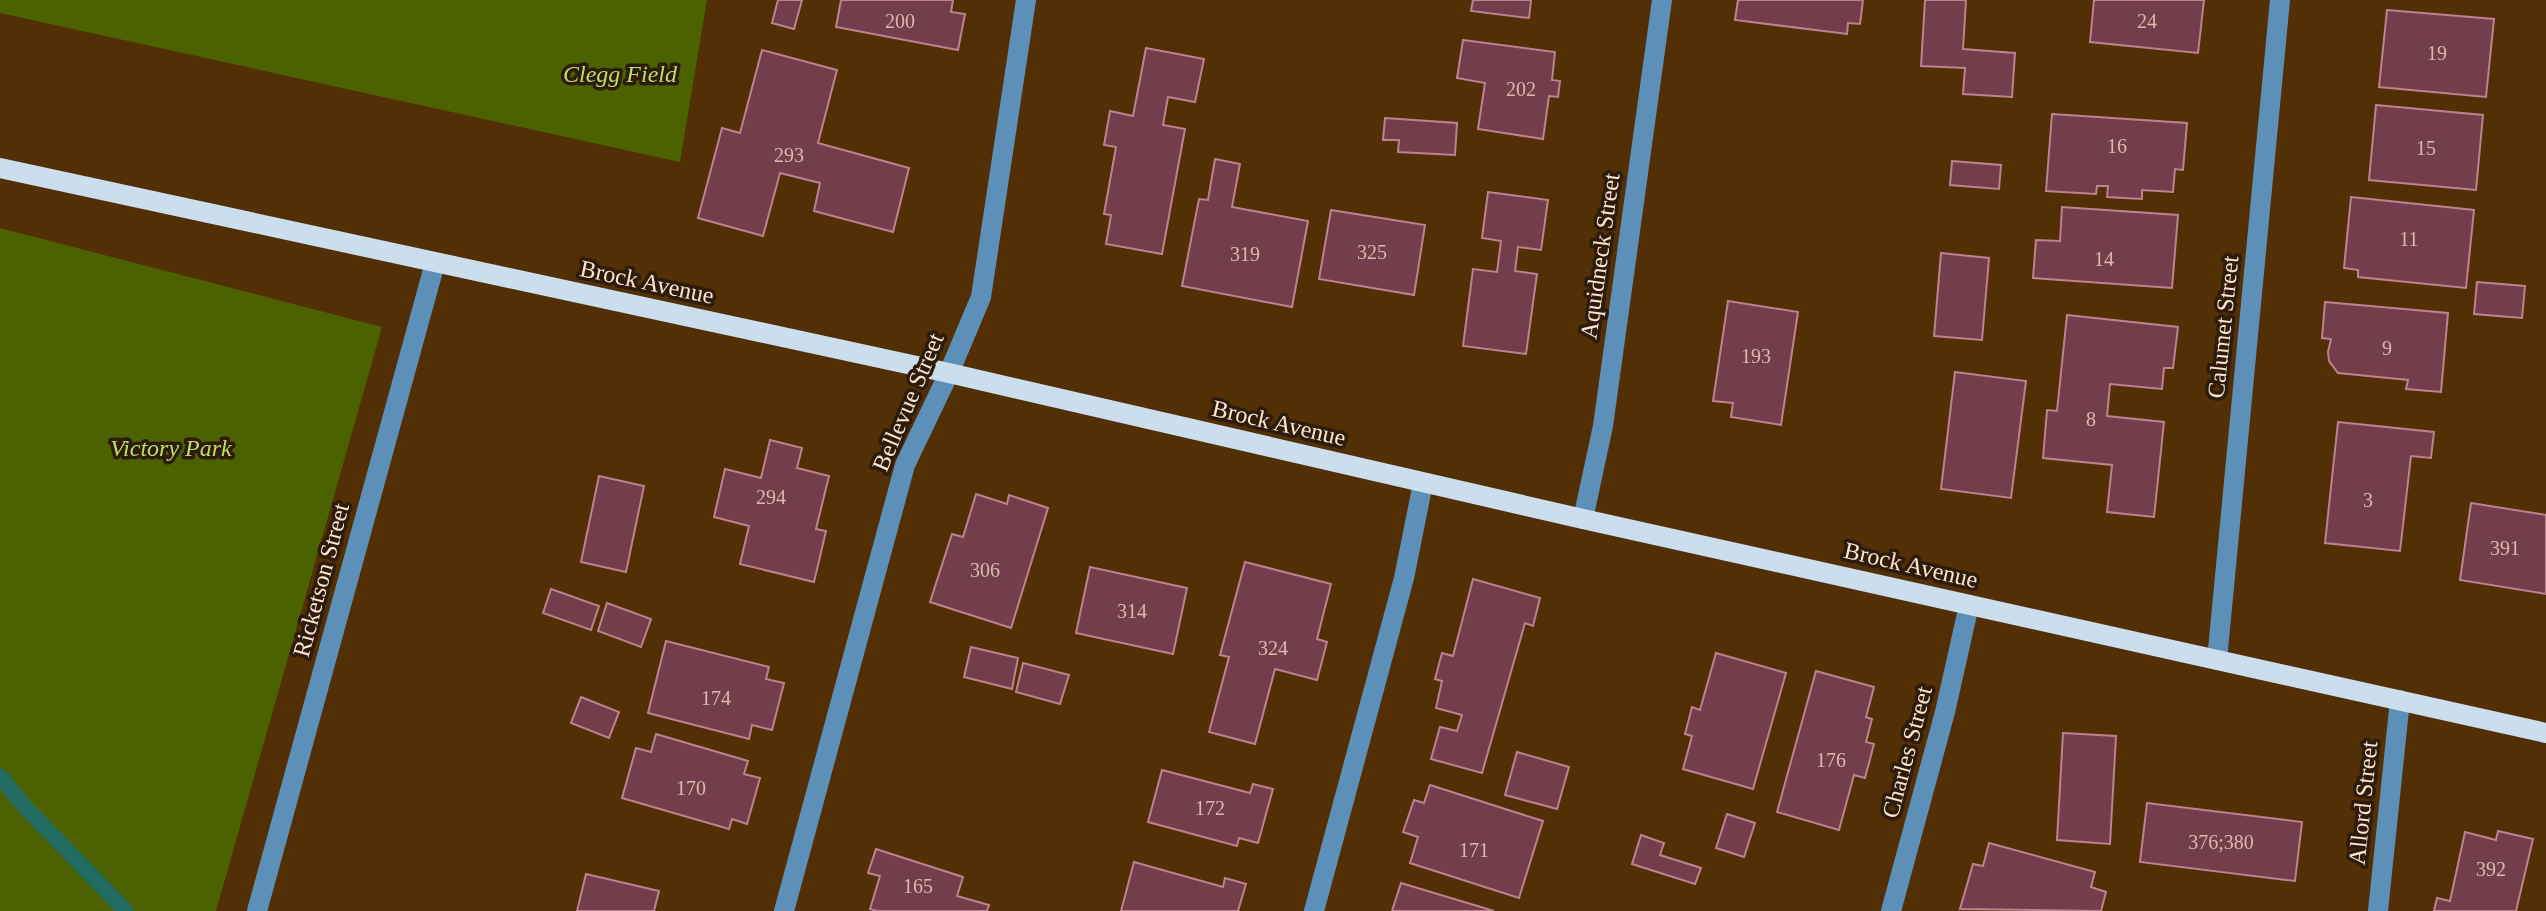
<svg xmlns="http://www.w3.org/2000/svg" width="2546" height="911" font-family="'Times New Roman',serif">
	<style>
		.green { fill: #4c6200 }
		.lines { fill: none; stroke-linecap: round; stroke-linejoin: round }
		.stream { stroke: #236c62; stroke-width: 16 }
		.building { fill: #723e4c; stroke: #bc8290; stroke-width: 2 }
		.minor { stroke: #5d90b8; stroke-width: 20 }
		.major { stroke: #cadeee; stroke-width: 20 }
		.labels { text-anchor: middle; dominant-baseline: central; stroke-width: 7; stroke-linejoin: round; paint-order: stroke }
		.number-label { font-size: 20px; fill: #dabaaf }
		.park-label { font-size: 24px; font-style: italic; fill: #bcdf68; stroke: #2d1c0c }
		.street-label { font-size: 24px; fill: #fce4d0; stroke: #2d1c0c }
	</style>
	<rect width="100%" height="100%" fill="#532f05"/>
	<g class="green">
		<path d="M0,0h707l-27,162 -680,-149z"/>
		<path d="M0,228l382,99 -166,584h-216z"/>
	</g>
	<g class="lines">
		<path class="stream" d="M0,776l24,30 102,105"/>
	</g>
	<g class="building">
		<path d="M778,0h24l-8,29 -22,-6z"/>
		<path d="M841,0h112l-2,12 14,2 -7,36 -122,-23z"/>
		<path d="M1473,0h58l-2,18 -58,-7z"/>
		<path d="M1738,0h125l-3,24 -12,-1 -1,11 -112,-14z"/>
		<path d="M1925,0h41l-3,49 52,4 -3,44 -49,-3 2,-26 -44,-2z"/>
		<path d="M2094,0h110l-6,53 -108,-11z"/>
		<path d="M2387,10l107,9 -8,78 -107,-10z"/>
		<path d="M1463,40l92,12 -3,28 8,1 -2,16 -9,-1 -6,43 -65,-10 7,-46 -28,-5z"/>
		<path d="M1146,48l58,11 -9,43 -27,-5 -5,28 22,4 -23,125 -56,-10 5,-29 -7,-1 12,-67 -12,-2 6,-34 23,5z"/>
		<path d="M762,50l75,20 -19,73 91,25 -16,64 -79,-21 6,-28 -40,-10 -17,63 -65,-18 24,-90 18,5z"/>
		<path d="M2376,105l107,10 -7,75 -107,-10z"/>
		<path d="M2052,114l135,9 -4,47 -8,-1 -2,23 -31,-2v9l-35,-2 1,-11h-11l-1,8 -50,-3z"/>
		<path d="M1385,118l72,5 -2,32 -57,-3 1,-12h-16z"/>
		<path d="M1215,159l25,5 -8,43 76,14 -16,86 -110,-21 17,-87 9,1z"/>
		<path d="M1952,161l49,4 -2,24 -49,-4z"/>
		<path d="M1488,192l60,8 -7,50 -23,-3 -3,24 22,3 -11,80 -63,-8 10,-77 24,3 4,-31 -19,-3z"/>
		<path d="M2351,197l123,13 -8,78 -108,-11v-7l-14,-2z"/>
		<path d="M2062,207l116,8 -6,73 -139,-10 3,-38 24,1z"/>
		<path d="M1331,210l94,15 -11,70 -95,-16z"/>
		<path d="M1941,253l48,5 -7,82 -48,-4z"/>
		<path d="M2477,282l48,4 -3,32 -48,-4z"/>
		<path d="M1728,301l70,11 -17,113 -50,-8 2,-14 -20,-2z"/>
		<path d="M2325,302l123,11 -7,79 -35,-3 2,-9 -70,-7 -9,-12 -1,-9 3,-13 -9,-1z"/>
		<path d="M2067,315l111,12 -5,41h-9l-2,21 -52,-5 -3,32 57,6 -10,95 -47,-5 5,-47 -69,-7 4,-48 10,1z"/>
		<path d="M1955,372l71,9 -15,117 -70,-9z"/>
		<path d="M2338,422l96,10 -3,26 -20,-2 -11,95 -75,-8z"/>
		<path d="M770,440l32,8 -5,20 32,8 -13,53 10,2 -12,51 -74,-18 9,-38 -35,-9 11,-48 36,9z"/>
		<path d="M599,476l45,10 -18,86 -45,-10z"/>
		<path d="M976,494l31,10 2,-9 39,13 -37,120 -81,-26 22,-68 11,3z"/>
		<path d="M2471,503l75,12v79l-86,-14z"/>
		<path d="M1245,562l86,22 -14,55 10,3 -10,38 -42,-11 -20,75 -46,-12 20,-75 -9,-2z"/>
		<path d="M1090,567l97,21 -14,66 -97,-21z"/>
		<path d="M1473,579l67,19 -7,28 -8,-3 -43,150 -51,-14 9,-32 17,4 5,-16 -26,-7 6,-27 -7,-2 7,-26 11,3z"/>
		<path d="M551,589l48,17 -8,24 -48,-17z"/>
		<path d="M607,603l44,16 -10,28 -43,-16z"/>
		<path d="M666,641l103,26 -3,12 18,4 -12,47 -20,-5 -3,14 -101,-26z"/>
		<path d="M971,647l47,11 -6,31 -48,-12z"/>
		<path d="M1716,653l70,20 -33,116 -70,-20 9,-33 -7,-2 7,-27 8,3z"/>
		<path d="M1023,663l46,12 -9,29 -44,-12z"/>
		<path d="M1816,671l58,16 -8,30 6,2 -6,23 8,2 -9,34 -11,-3 -15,55 -62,-18z"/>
		<path d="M581,697l38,15 -10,26 -38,-15z"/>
		<path d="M2063,733l53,3 -6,108 -53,-4z"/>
		<path d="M656,734l92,27 -4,13 16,4 -13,46 -15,-5 -3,10 -107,-31 14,-50 15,4z"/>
		<path d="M1517,752l52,15 -12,42 -52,-14z"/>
		<path d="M1162,770l88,23 3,-9 20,5 -15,54 -19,-5 -2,8 -89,-24z"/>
		<path d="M1430,785l113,36 -24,77 -109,-35 8,-26 -15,-5 11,-32 10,3z"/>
		<path d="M2147,803l155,19 -7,59 -155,-19z"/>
		<path d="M1727,814l28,9 -11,34 -28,-9z"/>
		<path d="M2498,831l35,8 -17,72h-82l3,-13 13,3 15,-69 31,8z"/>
		<path d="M1641,835l23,8 -4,12 41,13 -6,16 -63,-20z"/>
		<path d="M1989,843l106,29 -4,15 15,5 -5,19 -141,-2 13,-45 10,2z"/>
		<path d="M876,849l87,28 -6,19 32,9 -2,6h-110l-7,-2 10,-33 -12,-3z"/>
		<path d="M1134,862l89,25 2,-9 21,6 -8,27h-117z"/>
		<path d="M586,874l73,17 -5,20h-77z"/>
		<path d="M1401,883l93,28h-102z"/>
	</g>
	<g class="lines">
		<g class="minor">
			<path d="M1583,519l20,-93 59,-426"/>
			<path d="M2217,660l63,-660"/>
			<path d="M257,911l178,-648"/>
			<path d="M784,911l121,-446 44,-92 32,-76 45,-297"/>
			<path d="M1314,911l90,-333 19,-95"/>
			<path d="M1891,911l54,-199 24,-107"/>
			<path d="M2378,911l22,-211"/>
		</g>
		<path class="major" d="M0,168l949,205 634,146 963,214"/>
	</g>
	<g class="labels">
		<g class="number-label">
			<text x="900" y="21">200</text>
			<text x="2147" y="21">24</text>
			<text x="2437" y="53">19</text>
			<text x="1521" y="89">202</text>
			<text x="2117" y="146">16</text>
			<text x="2426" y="148">15</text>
			<text x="789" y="155">293</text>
			<text x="2409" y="239">11</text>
			<text x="1372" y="252">325</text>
			<text x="1245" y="254">319</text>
			<text x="2104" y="259">14</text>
			<text x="2387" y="348">9</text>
			<text x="1756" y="356">193</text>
			<text x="2091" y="419">8</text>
			<text x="771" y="497">294</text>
			<text x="2368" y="500">3</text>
			<text x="2505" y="548">391</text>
			<text x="985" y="570">306</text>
			<text x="1132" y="611">314</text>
			<text x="1273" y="648">324</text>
			<text x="716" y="698">174</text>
			<text x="1831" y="760">176</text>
			<text x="691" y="788">170</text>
			<text x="1210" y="808">172</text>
			<text x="2221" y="842">376;380</text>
			<text x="1474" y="850">171</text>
			<text x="2491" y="869">392</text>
			<text x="918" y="886">165</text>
		</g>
		<g class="park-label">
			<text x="620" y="74">Clegg Field</text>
			<text x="171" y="448">Victory Park</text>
		</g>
		<g class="street-label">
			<text transform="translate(1600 256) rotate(-82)">Aquidneck Street</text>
			<text transform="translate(647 282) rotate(12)">Brock Avenue</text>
			<text transform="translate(2223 327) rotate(-84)">Calumet Street</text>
			<text transform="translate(908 402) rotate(-67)">Bellevue Street</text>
			<text transform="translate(1279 423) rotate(13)">Brock Avenue</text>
			<text transform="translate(1911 565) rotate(13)">Brock Avenue</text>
			<text transform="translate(321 580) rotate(-75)">Ricketson Street</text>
			<text transform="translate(1907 752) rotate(-75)">Charles Street</text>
			<text transform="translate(2363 803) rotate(-84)">Allord Street</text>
		</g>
	</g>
</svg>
